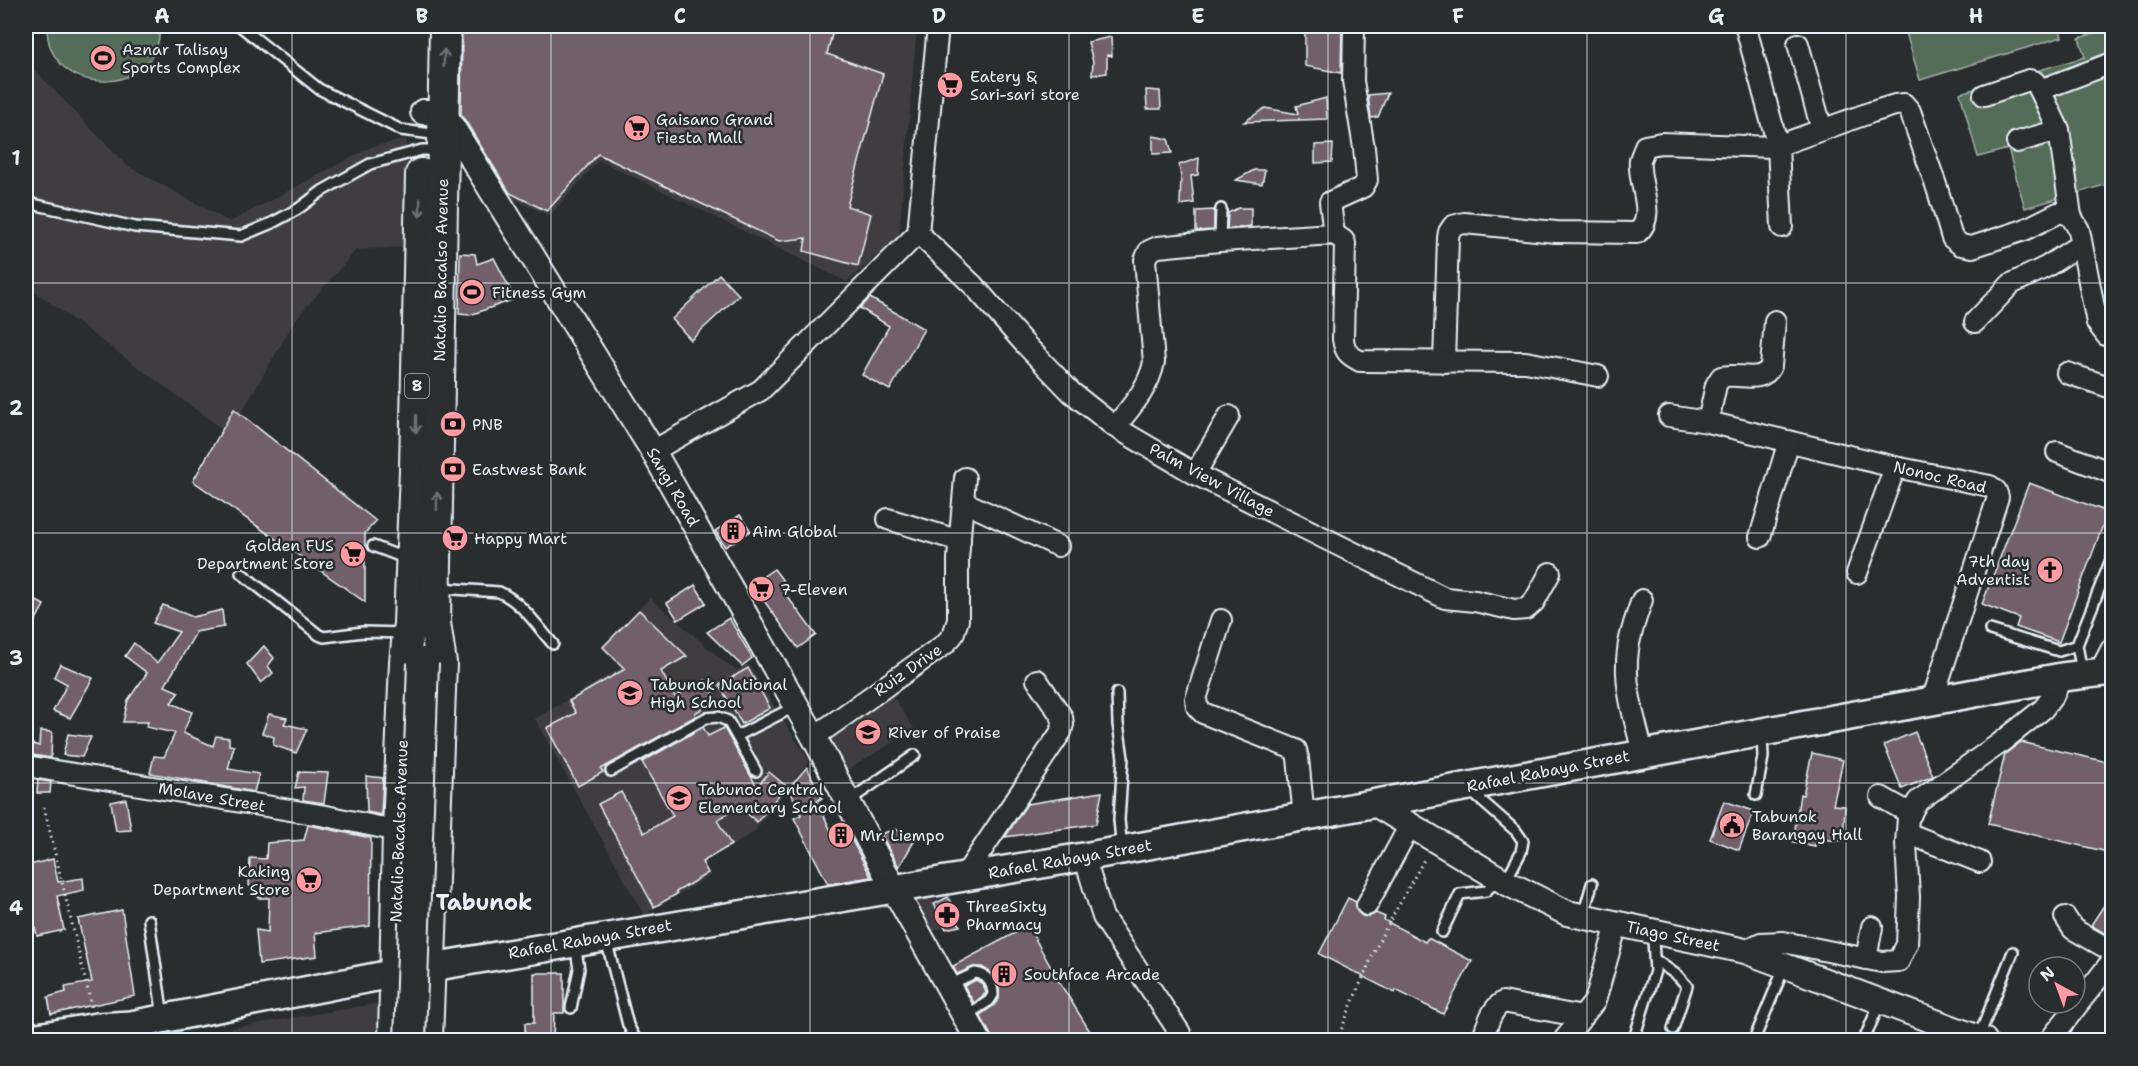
<svg xmlns="http://www.w3.org/2000/svg" width="2138" height="1066" font-family="'Shantell Sans',sans-serif">
	<style>
		.built { fill: #3f3d40 }
		.green { fill: #546c59; stroke: #9eaea8; stroke-width: 1.5 }
		.building { fill: #71616b; stroke: #e8f1f8; stroke-width: 1.5 }
		.lines { fill: none; stroke-linecap: round; stroke-linejoin: round }
		.service-casing { stroke: #e8f1f8; stroke-width: 14 }
		.minor-casing { stroke: #e8f1f8; stroke-width: 24 }
		.tertiary-casing { stroke: #e8f1f8; stroke-width: 28 }
		.secondary-casing { stroke: #e8f1f8; stroke-width: 32 }
		.primary-casing { stroke: #e8f1f8; stroke-width: 34 }
		.path { stroke: #e8f1f8; stroke-width: 3; stroke-dasharray: 1.5 4.5; stroke-linecap: butt }
		.service { stroke: #2a2d2e; stroke-width: 9 }
		.minor { stroke: #2a2d2e; stroke-width: 20 }
		.tertiary { stroke: #2a2d2e; stroke-width: 24 }
		.secondary { stroke: #2a2d2e; stroke-width: 27 }
		.primary { stroke: #2a2d2e; stroke-width: 30 }
		.primary-bridge-casing { stroke: #e8f1f8; stroke-width: 34; stroke-linecap: butt }
		.primary-bridge { stroke: #2a2d2e; stroke-width: 30 }
		.oneway { stroke: #6c7275 }
		.grid { fill: none; stroke: #e8f1f8; stroke-width: 1.5; stroke-opacity: 0.55 }
		.labels { text-anchor: middle; dominant-baseline: central; stroke-width: 5; stroke-linejoin: round; paint-order: stroke }
		.shield { fill: #2a2d2e; stroke: #afb6bb; stroke-width: 1.5 }
		.shield-label { font-size: 15px; font-weight: bold; fill: #e8f1f8 }
		.poi-label { font-size: 16px; fill: #e8f1f8; stroke: #2a2d2e; text-anchor: start }
		.street-label { font-size: 16px; fill: #e8f1f8; stroke: #2a2d2e }
		.district-label { font-size: 22px; font-weight: bold; fill: #e8f1f8; stroke: #2a2d2e }
		.neatline { fill: none; stroke: #e8f1f8; stroke-width: 2 }
		.grid-label { font-size: 20px; text-anchor: middle; font-weight: bold; fill: #e8f1f8 }
	</style>
	<rect width="100%" height="100%" fill="#2a2d2e"/>
	<filter id="ink" filterUnits="userSpaceOnUse"><feTurbulence type="fractalNoise" baseFrequency=".0167" numOctaves="2"/><feDisplacementMap in="SourceGraphic" scale="12" xChannelSelector="R" yChannelSelector="G"/><feConvolveMatrix kernelMatrix="1 2 1 2 8 2 1 2 1" color-interpolation-filters="sRGB"/></filter>
	<g filter="url(#ink)">
		<g class="built">
			<path d="M451,26h466l-18,210 -52,46 -248,-122 -49,56 -56,-26 -44,-82z"/>
			<path d="M26,61l100,104 104,57 141,-75 36,-8 -5,108 -46,3 -60,69 -67,115 -203,-149z"/>
			<path d="M650,598l79,68 8,4 11,-6 61,97 -56,72 -49,30 7,12 -67,40 -109,-196 86,-51 -20,-21z"/>
			<path d="M891,693l23,36 -68,42 -23,-35z"/>
			<path d="M929,894l17,33 -14,4 -15,-32z"/>
			<path d="M381,1003v37h-221z"/>
		</g>
		<g class="green">
			<path d="M47,26h113c0,74 -114,73 -113,0z"/>
			<path d="M1904,26h155l3,11 -142,43z"/>
			<path d="M2112,28v155l-87,25 -17,-59 -30,8 -18,-64 125,-36 -6,-19z"/>
		</g>
		<g class="building">
			<path d="M462,26h372l-7,28 56,20 -36,132 24,8 -13,52 -54,-15 2,-13 -27,3 -181,-87 -51,57 -37,-18 -49,-79z"/>
			<path d="M1305,26h37l-1,47 -36,-7z"/>
			<path d="M1111,37l1,19 -5,-1v18l-15,2 1,-13 -5,-20z"/>
			<path d="M1146,90l14,1 1,18h-14z"/>
			<path d="M1388,93l-10,24 -7,1 -3,-23z"/>
			<path d="M1326,98l1,21 -28,1v-2v2l-55,2 21,-14 33,6 -2,-8z"/>
			<path d="M1153,136l15,3 4,14 -19,1z"/>
			<path d="M1333,144l-1,18 -17,1v-18z"/>
			<path d="M1199,158l-1,17 -7,1 3,27 -14,2 1,-28 -2,-12z"/>
			<path d="M1254,170h11l-3,14 -26,-4z"/>
			<path d="M1238,208h13v18l-24,3 1,-16z"/>
			<path d="M1214,210v20l-18,1v-20z"/>
			<path d="M460,253l15,1 2,10 17,-6 21,41 -45,16 -11,-1z"/>
			<path d="M719,274l20,21 -48,45 -19,-21z"/>
			<path d="M870,298l54,31 -34,61 -28,-15 27,-49 -29,-18z"/>
			<path d="M234,409l142,112 -11,12v69l-172,-121z"/>
			<path d="M2029,483l79,29 -49,130 -43,-15 3,-9 -37,-14z"/>
			<path d="M740,515l11,16 -26,16 -10,-16z"/>
			<path d="M774,569l13,17 -3,6 32,43 -18,13 -46,-64z"/>
			<path d="M695,585l11,18 -28,17 -11,-17z"/>
			<path d="M26,595l18,10 -18,33z"/>
			<path d="M163,605l30,12 29,-7 2,17 -29,5v2l-30,52 14,6 -8,11 21,9 -9,21 30,13 3,-10 13,2v7l5,1 -6,23 31,5 -5,18 -104,-19 4,-17 10,1 11,-24 -29,-6 2,-5h-25l5,-22 19,-27 -22,-17 9,-13 23,20 22,-31 -26,-9z"/>
			<path d="M639,610l48,46 -26,15 14,26 30,-17 12,20 -22,13 1,3 -95,53 2,3 -25,14 -31,-58 29,-15 -7,-12 56,-32 -22,-22z"/>
			<path d="M729,618l23,40 -10,8 -35,-34z"/>
			<path d="M264,646l10,12 -6,8 5,7 -12,10 -14,-19z"/>
			<path d="M60,664l33,14 -23,40 -17,-7 14,-27 -13,-7z"/>
			<path d="M748,668l22,40 -28,16 -23,-39z"/>
			<path d="M269,714l18,4 -3,6 23,5 -11,24 -23,-8 1,-8 -12,-4z"/>
			<path d="M703,727l5,9 16,-8 33,59 12,-15 17,14 -29,36 -18,-15 -22,13 14,25 -29,17 6,11 -32,19 1,2 -23,13 -56,-103 23,-12 23,41 29,-17 -31,-54z"/>
			<path d="M40,731l12,1 -1,26 -25,-4v-12l13,4z"/>
			<path d="M1915,732l18,44 -31,13 -18,-44z"/>
			<path d="M68,734l23,3 -9,20 -19,-2z"/>
			<path d="M2021,742l91,21v90l-124,-29 17,-70z"/>
			<path d="M1812,753l31,7 -10,45 12,1 -2,35 -27,-2 -1,7 -22,-4 7,-48 3,1z"/>
			<path d="M807,767l15,31 -5,3 15,32 13,-6 26,50 -43,7 -34,-66 7,-3 -12,-27z"/>
			<path d="M299,772l29,1 -4,30 -21,-3 1,-13 -9,1z"/>
			<path d="M366,776l17,2 -2,37 -14,-3z"/>
			<path d="M38,780l13,2 -1,11h-13z"/>
			<path d="M1102,792l-6,32 -91,13 22,-33z"/>
			<path d="M126,799l5,31 -15,1 -5,-29z"/>
			<path d="M1724,801l30,10 -15,39 -29,-11z"/>
			<path d="M308,825l63,13 -1,88 -55,7 2,23 -58,8 -3,-34 12,2 1,-34h-10l-10,-13 1,-27 16,1 1,-16 37,-3z"/>
			<path d="M895,829l21,9 -17,29 -18,-33z"/>
			<path d="M53,859l5,23 25,-4 1,12 -27,6 7,34 -27,6 -11,-43v-27z"/>
			<path d="M2112,893v45l-21,-13z"/>
			<path d="M948,897l12,29 -14,3 -12,-25z"/>
			<path d="M1348,898l8,4 1,9 5,5 6,1 8,-4 9,4 -1,3 41,22 3,-4 44,23 -29,53 -47,-24 -1,3 -76,-39z"/>
			<path d="M122,910l13,86 -84,18 -3,-17 18,-5 -1,-5 27,-5 -14,-63z"/>
			<path d="M1028,926l30,54 38,61h-102l-14,-26 13,-9 6,-7v-9l-3,-10 -6,-8 -8,-5h-9l-16,7 -4,-8z"/>
			<path d="M534,973h30v40h-10l-1,28h-28v-18h9z"/>
			<path d="M976,980l7,4 3,9 -12,10 -10,-17z"/>
		</g>
		<g class="lines">
			<defs>
				<g id="service">
					<path d="M240,26l79,63 82,41 39,5"/>
					<path d="M26,200l2,3 107,24 106,9 31,-13 26,-14 24,-18 48,-27 52,-14h18"/>
					<path d="M1220,241l1,-32"/>
					<path d="M373,546l34,13"/>
					<path d="M241,573l78,62 5,2 39,-5 42,1"/>
					<path d="M440,588l59,4c23,10 38,34 54,52"/>
					<path d="M1990,630l69,21 18,-6 35,-88"/>
					<path d="M2077,645l5,27"/>
					<path d="M1117,693l1,31 5,34 -4,62 3,29"/>
					<path d="M737,736l59,-30"/>
					<path d="M611,771l95,-53 12,-1 10,4 28,50"/>
					<path d="M1472,790l3,5 41,36 7,10 -2,11 -16,30"/>
					<path d="M1756,795l7,-38 -1,-23"/>
					<path d="M850,800l65,-45"/>
					<path d="M1583,916l9,-32"/>
					<path d="M149,920l14,97"/>
					<path d="M1442,932l18,-38 26,-3 12,-12"/>
					<path d="M608,939l1,12 19,74 8,15"/>
					<path d="M1654,959l24,17 9,10 -14,43"/>
					<path d="M949,985l26,-12c12,1 18,11 18,22l-4,6 -22,14"/>
					<path d="M571,1008l8,-39 -4,-25"/>
					<path d="M1636,1032l19,-61 -2,-31 4,-7"/>
					<path d="M1979,1036l34,-84"/>
					<path d="M1754,1040l30,-72"/>
					<path d="M1864,1040l16,-38"/>
				</g>
				<g id="minor">
					<path d="M1746,28l32,118 4,81"/>
					<path d="M1798,44l24,86"/>
					<path d="M2040,90l72,-27"/>
					<path d="M1984,95l45,-15 5,1 4,5 21,44 12,86"/>
					<path d="M2017,142l42,-12"/>
					<path d="M918,233l55,52 51,58 47,49 44,35 80,47 250,124 30,3 39,9 12,-1 8,-7 16,-29"/>
					<path d="M1334,234l-4,-32 33,-15 4,-7 -3,-32 -11,-67 1,-55"/>
					<path d="M1975,322l36,-38 35,-17 35,-23"/>
					<path d="M1444,362l4,-124 1,-6 4,-6 11,-3 92,9 81,1c21,-17 0,-50 3,-73 1,-4 4,-9 5,-14l16,-3 113,4 98,-35 23,-7 9,-1 6,7 27,77 15,50 9,7 11,2 52,-17 34,-17h6l7,3 8,14 18,93 10,13 5,1"/>
					<path d="M2067,373l45,15"/>
					<path d="M1669,416l39,6 187,45 95,19 6,5 2,6 -66,204"/>
					<path d="M1708,422l8,-37 5,-8c17,-5 41,8 50,-11l4,-45"/>
					<path d="M1115,427c16,-20 34,-39 39,-65l-9,-102 4,-9 9,-4 62,-6 114,-7 9,6 2,3 -2,96c2,13 5,16 17,22l166,1 72,14"/>
					<path d="M653,451l108,-61 157,-157 20,-207"/>
					<path d="M2057,452l55,21"/>
					<path d="M1195,474l34,-58"/>
					<path d="M964,502l94,44"/>
					<path d="M888,519l72,22"/>
					<path d="M1760,537l29,-96"/>
					<path d="M1857,573l38,-106"/>
					<path d="M1642,600c-6,17 -12,33 -14,50 -5,35 7,70 15,103"/>
					<path d="M1221,620l-25,79 1,8 6,6 93,37 2,8 6,59"/>
					<path d="M2099,673l13,-25"/>
					<path d="M814,737l131,-93 8,-9 5,-15v-61l7,-81"/>
					<path d="M26,766l300,50 72,15"/>
					<path d="M1881,797l30,17"/>
					<path d="M1907,833l73,29"/>
					<path d="M1089,856l-1,13 15,48 77,116"/>
					<path d="M963,878l98,-146 2,-8 -1,-7 -25,-37"/>
					<path d="M1367,905l43,-80"/>
					<path d="M2065,917l8,12 39,22"/>
					<path d="M1745,951l16,-8 22,-1 99,20 17,-1 8,-17 2,-47 -3,-54 2,-25 10,-17 81,-57 44,-35 10,-13 9,-19"/>
					<path d="M1866,959l6,-32"/>
					<path d="M1482,1040c5,-13 8,-30 21,-38l80,15"/>
					<path d="M1564,1040l31,-39 22,-77"/>
					<path d="M2050,1040l62,-79"/>
				</g>
				<g id="tertiary">
					<path d="M423,112h20l210,339 161,286 80,152 84,151"/>
					<path d="M1375,804l130,78 62,31 178,38 239,89"/>
				</g>
				<path id="secondary" d="M26,1039l71,-12 34,-2 265,-52 693,-117 973,-179 50,-6"/>
				<g id="primary">
					<path d="M394,1040l4,-209 7,-169 4,-39 6,-153 6,-296"/>
					<path d="M427,1040l14,-377 -6,-40 10,-597"/>
				</g>
			</defs>
			<use href="#service" class="service-casing"/>
			<use href="#minor" class="minor-casing"/>
			<use href="#tertiary" class="tertiary-casing"/>
			<use href="#secondary" class="secondary-casing"/>
			<use href="#primary" class="primary-casing"/>
			<g class="path">
				<path d="M44,807l48,201"/>
				<path d="M1337,1040l20,-49 23,-52 45,-81"/>
			</g>
			<use href="#service" class="service"/>
			<use href="#minor" class="minor"/>
			<use href="#tertiary" class="tertiary"/>
			<use href="#secondary" class="secondary"/>
			<use href="#primary" class="primary"/>
			<defs>
				<path id="primary-bridge" d="M410,1040l13,-377"/>
			</defs>
			<use href="#primary-bridge" class="primary-bridge-casing"/>
			<use href="#primary-bridge" class="primary-bridge"/>
		</g>
		<defs><path id="oneway-shaft" d="M-6 0H5M1.5-3L5.5 0L1.5 3" fill="none" stroke-width="1.6" stroke-linecap="round" stroke-linejoin="round" transform="scale(1.5)"/></defs>
		<g class="oneway">
			<use href="#oneway-shaft" transform="translate(444 58) rotate(-88)"/>
			<use href="#oneway-shaft" transform="translate(420 208) rotate(91)"/>
			<use href="#oneway-shaft" transform="translate(416 424) rotate(91)"/>
			<use href="#oneway-shaft" transform="translate(437 501) rotate(-89)"/>
		</g>
	</g>
	<path class="grid" d="M292,26v1014M551,26v1014M810,26v1014M1069,26v1014M1328,26v1014M1587,26v1014M1846,26v1014M26,283h2086M26,533h2086M26,783h2086"/>
	<defs>
		<symbol id="stadium-disc" viewBox="-11 -11 22 22"><circle r="9.5" fill="#ff9aa2" stroke="#2a2d2e"/><path d="M0-5a6.5 5 0 1 0 0 10a6.5 5 0 1 0 0-10ZM-3.5-1.8h7v3.6h-7Z" fill="#111"/></symbol>
		<symbol id="supermarket-disc" viewBox="-11 -11 22 22"><circle r="9.5" fill="#ff9aa2" stroke="#2a2d2e"/><path d="M-6-5.5h2.5l.6 2H6L4.5 2H-2.5L-4.4-4H-6ZM-1.5 3.2a1.3 1.3 0 1 0 .1 0ZM3 3.2a1.3 1.3 0 1 0 .1 0Z" fill="#111"/></symbol>
		<symbol id="bank-disc" viewBox="-11 -11 22 22"><circle r="9.5" fill="#ff9aa2" stroke="#2a2d2e"/><path d="M-6-4H6V4H-6ZM0-2.3a2.3 2.3 0 1 0 0 4.6a2.3 2.3 0 1 0 0-4.6Z" fill="#111"/></symbol>
		<symbol id="building-disc" viewBox="-11 -11 22 22"><circle r="9.5" fill="#ff9aa2" stroke="#2a2d2e"/><path d="M-4-6H4V6H1V3H-1V6H-4ZM-2.5-4.3h1.7v1.8h-1.7ZM.8-4.3h1.7v1.8H.8ZM-2.5-1h1.7V.8h-1.7ZM.8-1h1.7V.8H.8Z" fill="#111"/></symbol>
		<symbol id="church-disc" viewBox="-11 -11 22 22"><circle r="9.5" fill="#ff9aa2" stroke="#2a2d2e"/><path d="M-1.2-6h2.4v3.5h3.3v2.4h-3.3V6h-2.4V-.1h-3.3v-2.4h3.3Z" fill="#111"/></symbol>
		<symbol id="school-disc" viewBox="-11 -11 22 22"><circle r="9.5" fill="#ff9aa2" stroke="#2a2d2e"/><path d="M0-5L7-2L0 1L-7-2ZM-4 1L0 2.5L4 1V4Q0 6-4 4Z" fill="#111"/></symbol>
		<symbol id="civic-disc" viewBox="-11 -11 22 22"><circle r="9.5" fill="#ff9aa2" stroke="#2a2d2e"/><path d="M-.6-6.5H3V-4.5H.6V-3L4-1V1h2V6H-6V1h2V-1L-.6-3ZM-1.2 2.5V6h2.4V2.5Z" fill="#111"/></symbol>
		<symbol id="pharmacy-disc" viewBox="-11 -11 22 22"><circle r="9.5" fill="#ff9aa2" stroke="#2a2d2e"/><path d="M-2-6h4v4h4v4h-4v4h-4v-4h-4v-4h4Z" fill="#111"/></symbol>
	</defs>
	<g fill-rule="evenodd">
		<use href="#stadium-disc" x="88" y="43" width="30" height="30"/>
		<use href="#supermarket-disc" x="935" y="70" width="30" height="30"/>
		<use href="#supermarket-disc" x="622" y="113" width="30" height="30"/>
		<use href="#stadium-disc" x="457" y="277" width="30" height="30"/>
		<use href="#bank-disc" x="438" y="409" width="30" height="30"/>
		<use href="#bank-disc" x="438" y="454" width="30" height="30"/>
		<use href="#building-disc" x="718" y="516" width="30" height="30"/>
		<use href="#supermarket-disc" x="440" y="523" width="30" height="30"/>
		<use href="#supermarket-disc" x="338" y="539" width="30" height="30"/>
		<use href="#church-disc" x="2035" y="555" width="30" height="30"/>
		<use href="#supermarket-disc" x="746" y="574" width="30" height="30"/>
		<use href="#school-disc" x="615" y="678" width="30" height="30"/>
		<use href="#school-disc" x="853" y="717" width="30" height="30"/>
		<use href="#school-disc" x="664" y="783" width="30" height="30"/>
		<use href="#civic-disc" x="1717" y="810" width="30" height="30"/>
		<use href="#building-disc" x="826" y="820" width="30" height="30"/>
		<use href="#supermarket-disc" x="294" y="865" width="30" height="30"/>
		<use href="#pharmacy-disc" x="932" y="900" width="30" height="30"/>
		<use href="#building-disc" x="989" y="959" width="30" height="30"/>
	</g>
	<g class="labels">
		<rect class="shield" x="405" y="374" width="24" height="24" rx="4.5"/>
		<g class="shield-label">
			<text x="417" y="386">8</text>
		</g>
		<g class="poi-label">
			<text x="122" y="49">Aznar Talisay<tspan x="122" dy="18">Sports Complex</tspan></text>
			<text x="970" y="76">Eatery &amp;<tspan x="970" dy="18">Sari-sari store</tspan></text>
			<text x="656" y="119">Gaisano Grand<tspan x="656" dy="18">Fiesta Mall</tspan></text>
			<text x="492" y="292">Fitness Gym</text>
			<text x="472" y="424">PNB</text>
			<text x="472" y="469">Eastwest Bank</text>
			<text x="752" y="531">Aim Global</text>
			<text x="474" y="538">Happy Mart</text>
			<text x="334" y="545" text-anchor="end">Golden FUS<tspan x="334" dy="18">Department Store</tspan></text>
			<text x="2030" y="561" text-anchor="end">7th day<tspan x="2030" dy="18">Adventist</tspan></text>
			<text x="780" y="589">7-Eleven</text>
			<text x="650" y="684">Tabunok National<tspan x="650" dy="18">High School</tspan></text>
			<text x="888" y="732">River of Praise</text>
			<text x="698" y="789">Tabunoc Central<tspan x="698" dy="18">Elementary School</tspan></text>
			<text x="1752" y="816">Tabunok<tspan x="1752" dy="18">Barangay Hall</tspan></text>
			<text x="860" y="835">Mr. Liempo</text>
			<text x="290" y="871" text-anchor="end">Kaking<tspan x="290" dy="18">Department Store</tspan></text>
			<text x="966" y="906">ThreeSixty<tspan x="966" dy="18">Pharmacy</tspan></text>
			<text x="1024" y="974">Southface Arcade</text>
		</g>
		<g class="street-label">
			<text transform="translate(441 270) rotate(-89)">Natalio Bacalso Avenue</text>
			<text transform="translate(1940 477) rotate(13)">Nonoc Road</text>
			<text transform="translate(1212 480) rotate(28)">Palm View Village</text>
			<text transform="translate(673 487) rotate(60)">Sangi Road</text>
			<text transform="translate(908 670) rotate(-35)">Ruiz Drive</text>
			<text transform="translate(1548 771) rotate(-11)">Rafael Rabaya Street</text>
			<text transform="translate(212 797) rotate(10)">Molave Street</text>
			<text transform="translate(399 831) rotate(-88)">Natalio Bacalso Avenue</text>
			<text transform="translate(1070 859) rotate(-10)">Rafael Rabaya Street</text>
			<text transform="translate(1673 936) rotate(12)">Tiago Street</text>
			<text transform="translate(590 939) rotate(-10)">Rafael Rabaya Street</text>
		</g>
		<g class="district-label">
			<text x="484" y="902">Tabunok</text>
		</g>
	</g>
	<rect width="2138" height="1066" fill="none" stroke="#2a2d2e" stroke-width="66"/>
	<g transform="translate(2057 985) rotate(319)"><circle r="28" fill="#2a2d2e" stroke="#767b7f" stroke-width="1.5"/>
	<path d="M0-4.5L10 22L0 15L-10 22Z" fill="#ff9aa2"/>
	<text y="-9" font-size="16" font-weight="bold" text-anchor="middle" fill="#e8f1f8">N</text>
	</g>
	<rect x="33" y="33" width="2072" height="1000" class="neatline"/>
	<g class="grid-label">
		<text x="162" y="23">A</text>
		<text x="422" y="23">B</text>
		<text x="680" y="23">C</text>
		<text x="939" y="23">D</text>
		<text x="1198" y="23">E</text>
		<text x="1458" y="23">F</text>
		<text x="1716" y="23">G</text>
		<text x="1976" y="23">H</text>
		<text x="16" y="165">1</text>
		<text x="16" y="415">2</text>
		<text x="16" y="665">3</text>
		<text x="16" y="915">4</text>
	</g>
</svg>
